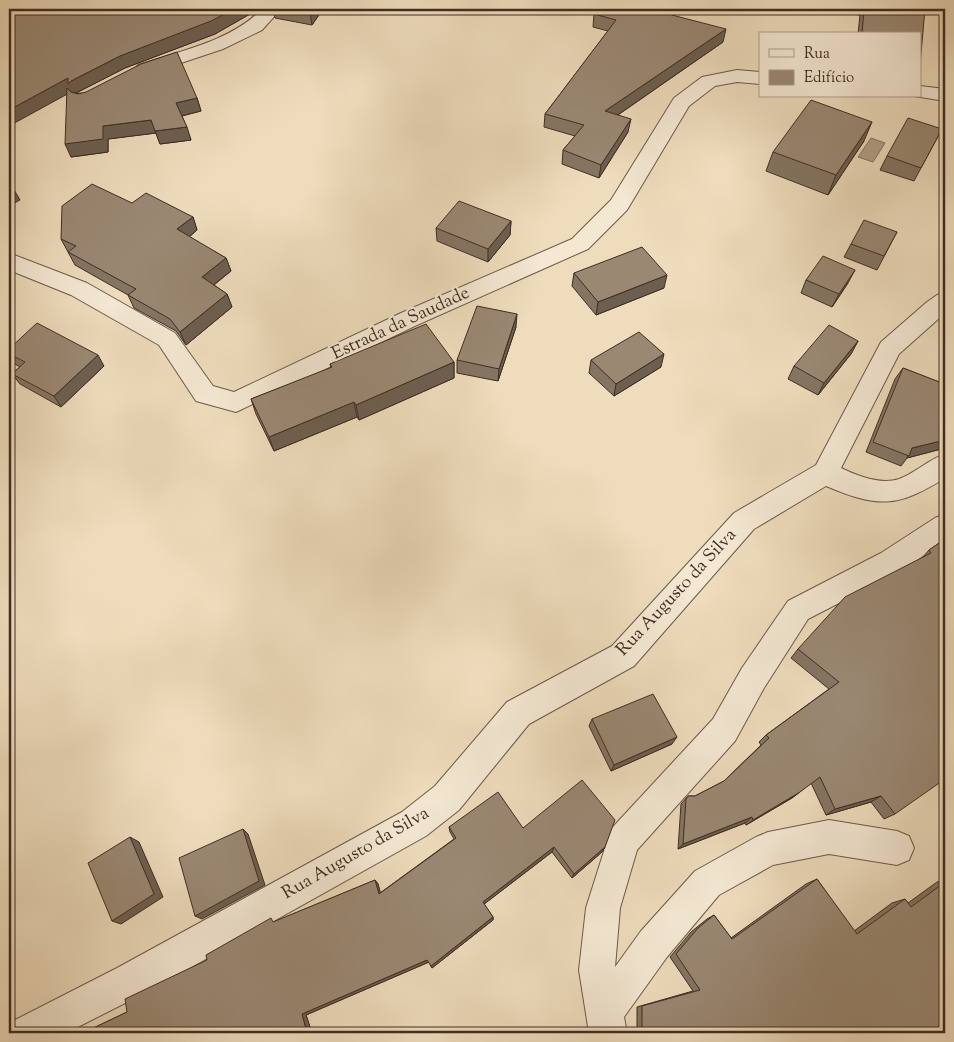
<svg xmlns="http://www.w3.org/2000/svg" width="954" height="1042" font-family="'Sorts Mill Goudy',serif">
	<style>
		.water { fill: #b3a088; stroke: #857260 }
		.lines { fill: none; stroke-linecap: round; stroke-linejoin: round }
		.street-casing { stroke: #6c5949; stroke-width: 2 }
		.street { fill: #f4e8d3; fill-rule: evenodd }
		.wall { fill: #847563; stroke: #402d23 }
		.shaded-wall { fill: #6c5f50; stroke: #402d23 }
		.building { fill: #9a8873; stroke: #402d23 }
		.labels { text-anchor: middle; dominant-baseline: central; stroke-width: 4.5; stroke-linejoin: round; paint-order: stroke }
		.street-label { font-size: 18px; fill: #402d23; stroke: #f4e8d3 }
	</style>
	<rect width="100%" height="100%" fill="#eedcbc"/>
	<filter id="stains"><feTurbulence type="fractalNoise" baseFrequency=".004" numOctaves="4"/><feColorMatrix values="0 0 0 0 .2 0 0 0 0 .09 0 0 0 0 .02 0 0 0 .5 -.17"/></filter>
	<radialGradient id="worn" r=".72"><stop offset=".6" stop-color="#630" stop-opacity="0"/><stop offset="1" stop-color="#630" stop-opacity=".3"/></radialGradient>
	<path class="water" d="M871,138l14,5 -12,19 -15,-5z"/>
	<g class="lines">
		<defs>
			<g id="street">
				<path d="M262,9h19l-19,21 -39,19 -78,26 -7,-2 -2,-4 2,-4c42,-14 93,-24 124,-56z"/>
				<path d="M737,70l23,2v12l-23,-2 -22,4 -26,20 -62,104 -39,39 -171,76 -181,87 -40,-11 -37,-56 -88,-50 -62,-25v-17l78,30 88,50 38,53 21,6 167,-79 171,-74 39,-39 63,-102 28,-21z"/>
				<path d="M920,86l25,3v12l-31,-5h6z"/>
				<path d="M945,293v20l-46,41 -58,114c17,8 39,17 58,11 16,-6 29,-19 46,-25v24c-48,30 -67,30 -119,8l-72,43 -120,137 -105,58 -70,86 -33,26 -283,158 -77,39h-57l6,-13 102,-52 285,-156 33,-26 72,-84 105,-56 122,-133 82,-48 65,-123 46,-40 10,-7z"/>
				<path d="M945,514v27l-44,30 -93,48 -44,69 -29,53 -98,109 -17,58 -5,59 26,-36 54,-60 61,-34 12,-5 61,-12 68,11 12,5 5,12 -5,12 -12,5 -68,-11 -56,11 -54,30 -52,62 -43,60 3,16h-38l-10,-63 7,-62 25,-79 102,-110 29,-51 46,-67 93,-48 54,-35z"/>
			</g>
		</defs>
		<use href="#street" class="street-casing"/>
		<use href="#street" class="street"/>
	</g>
	<g class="wall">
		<path d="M9,9h251l-7,6 -3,-1 -35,20 -90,34 -49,25 121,5 4,13 -19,5 9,24 -31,4 -4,-11 -48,6v13l-37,5 -4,-63z"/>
		<path d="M273,9h50l-11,16 -37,-7z"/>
		<path d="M853,9h92v7l-21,-5 -4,23h-62l2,-19 -9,-1z"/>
		<path d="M673,12v3l50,27 -105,73 10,17 -29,46 -37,-14 1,-14 12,-14 -31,-9 1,-13 63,-83 -15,-4 1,-13z"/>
		<path d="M942,129l-28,52 -34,-11 7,-14z"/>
		<path d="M864,141l-36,54 -62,-24 7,-19z"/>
		<path d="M132,203l61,14 4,13 -8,7 37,21 5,13 -17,14 13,9 5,13 -46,38 -10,-14 -42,-23 -6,-13 -53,-30 -14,-26z"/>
		<path d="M511,221l-1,14 -22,27 -51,-21 -1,-13z"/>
		<path d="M897,232l-20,38 -33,-13 7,-13z"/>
		<path d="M574,273l90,15 -68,27 -24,-29z"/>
		<path d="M806,280l42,3 -16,24 -31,-14z"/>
		<path d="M516,327l-18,54 -41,-8v-13z"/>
		<path d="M858,341l-7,13 -33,41 -30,-16 6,-13z"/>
		<path d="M9,349l95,17 -43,41 -41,-23 -8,-10 8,-7 -7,-4 -4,-6z"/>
		<path d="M591,360l70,7 -47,29 -25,-23z"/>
		<path d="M454,362v16l-95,42 -2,-3 -83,34 -18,-37 -5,-15 80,-31 -1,-4z"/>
		<path d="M903,368l36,14 6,-9v75l-38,10 -6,8 -35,-14 29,-73z"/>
		<path d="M945,539l-50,275 -11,5 -13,-17 -45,13 -15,-32 -19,15 -46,27 -1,-2 -67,26 3,-45 7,-8h7l29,-15 37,-36 -2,-3 7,-7 63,-46 -38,-31 7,-9 125,-92 6,-7z"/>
		<path d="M592,719l80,25 -61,27 -22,-45z"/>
		<path d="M449,827l74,1 82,19 -3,5 -30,26 -20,-26 -68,52 9,13v3l-61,48 -3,-6 -123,53 6,18h-229l44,-21 80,-52 69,-39 99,-41 3,4 2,9 74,-54 -4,-7z"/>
		<path d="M817,879l37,52 38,-28 13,-4 3,4 29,-21 8,-3v154h-308v-26l56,-16 -23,-34 21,-25 16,-13 7,-4 17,23 75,-54z"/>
	</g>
	<g class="shaded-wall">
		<path d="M234,9h15l1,5 -35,20 -90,34 -49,25 -5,-1 -62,34v-16l59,-32 3,3 49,-25z"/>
		<path d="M252,9h8l-7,6z"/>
		<path d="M312,9h11l-11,16 -2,-13z"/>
		<path d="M726,29l-3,13 -120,83 2,-14z"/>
		<path d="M197,98l4,13 -20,5 -5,-13z"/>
		<path d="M631,119l-3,13 -29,46 2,-13z"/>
		<path d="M151,120l5,13 -48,6v13l-37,5 -6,-13 38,-18z"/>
		<path d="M872,122l-8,19 -36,54 8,-20z"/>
		<path d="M187,127l4,13 -31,4 -5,-13z"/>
		<path d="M13,188l7,12 -11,6v-16z"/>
		<path d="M193,217l4,13 -15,13 -5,-14z"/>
		<path d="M511,221l-1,14 -22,27v-13z"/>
		<path d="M226,258l5,13 -24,19 -5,-13z"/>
		<path d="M855,270l-7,13 -16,24 7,-13z"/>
		<path d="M667,275l-3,13 -68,27 2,-13z"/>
		<path d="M227,294l5,13 -46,38 -6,-13z"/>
		<path d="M517,314l-1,13 -18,54 1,-12z"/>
		<path d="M858,341l-7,13 -33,41 6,-12z"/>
		<path d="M664,354l-3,13 -47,29 2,-12z"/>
		<path d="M98,355l6,11 -43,41 -7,-11z"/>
		<path d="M454,362v16l-95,42 -3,-15z"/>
		<path d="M354,402l3,15 -83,34 -5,-14z"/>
		<path d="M945,440v8l-38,10 5,-10z"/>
		<path d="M677,737l-5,7 -61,27 3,-6z"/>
		<path d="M800,792l-8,6 -46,27 7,-5z"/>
		<path d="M881,796l-10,6 -45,13 9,-6z"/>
		<path d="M752,817l-7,6 -67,26 5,-5z"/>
		<path d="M243,829l5,5 17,51 -63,34 -7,-3z"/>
		<path d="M130,837l9,5 24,55 -42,27 -9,-3z"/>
		<path d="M554,847l-2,5 -69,53v-3z"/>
		<path d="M605,847l-3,5 -30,26 2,-4z"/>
		<path d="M375,880l3,4 4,14 -3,-4z"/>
		<path d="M493,917v3l-61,48 -1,-2z"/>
		<path d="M427,960l2,2 -123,53 6,18h-5l-5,-19z"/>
	</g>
	<g class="building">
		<path d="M9,9h225l-23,12 -91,35 -49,25 -3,3v-6l-59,32z"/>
		<path d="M292,9h20l-2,3z"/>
		<path d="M598,9h63l12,3 -1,3 54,14 -121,82 26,8 -30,46 -38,-15 21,-25 -39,-11 71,-94 -22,-6z"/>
		<path d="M864,9h61l-5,56v-31h-58z"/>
		<path d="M177,52l20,46 -21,5 11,24 -32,4 -4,-11 -48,6v13l-38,5 2,-56 4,4 7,2 8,-2 55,-28z"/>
		<path d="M811,100l61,22 -36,53 -63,-23z"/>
		<path d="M908,118l34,11 -21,39 -34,-12z"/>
		<path d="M92,184l40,19 14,-10 47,24 -16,12 49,29 -24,19 25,17 -47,38 -10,-13 -42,-24 8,-6 -68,-37 8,-6 -15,-7 1,-33z"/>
		<path d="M9,185l4,3 -4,2z"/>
		<path d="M459,201l52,20 -23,28 -52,-21z"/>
		<path d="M864,220l33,12 -13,24 -33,-12z"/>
		<path d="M642,247l25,28 -69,27 -24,-29z"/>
		<path d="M823,256l32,14 -16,24 -33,-14z"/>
		<path d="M477,306l40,8 -18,55 -42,-9z"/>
		<path d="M37,323l61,32 -44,41 -42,-22 13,-12 -16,-8v-5z"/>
		<path d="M426,324l28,38 -98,43 -2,-3 -85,35 -18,-38 81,-32 -2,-3z"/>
		<path d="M829,325l29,16 -34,42 -30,-17z"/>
		<path d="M639,332l25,22 -48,30 -25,-24z"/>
		<path d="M903,368l39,15 3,-9v66l-33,8 -3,8 -36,-14z"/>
		<path d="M945,539v240l-50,35 -14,-18 -46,13 -15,-32 -20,15 -47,28 -1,-3 -69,27 3,-45 2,-3h7l29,-15 45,-43 -3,-3 73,-53 -41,-33 47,-52 86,-44 -2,-3z"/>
		<path d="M653,694l24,43 -63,28 -22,-46z"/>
		<path d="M582,780l33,40 -10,27 -31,27 -20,-27 -71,55 10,15 -62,49 -4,-6 -125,54 5,19h-224l44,-21 -2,-13 82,-39 -1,-5 65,-37 2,4 102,-42 4,14 77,-56 -7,-11 49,-35 25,36z"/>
		<path d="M243,829l16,52 -64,35 -16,-58z"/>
		<path d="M130,837l24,57 -42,27 -24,-58z"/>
		<path d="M817,879l40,55 48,-35 6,8 34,-25v151h-303v-27l58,-16 -24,-36 22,-26 16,-13 18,24z"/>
	</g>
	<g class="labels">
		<g class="street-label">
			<text transform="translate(401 324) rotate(-25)">Estrada da Saudade</text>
			<text transform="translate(677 593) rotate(-47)">Rua Augusto da Silva</text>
			<text transform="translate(356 854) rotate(-30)">Rua Augusto da Silva</text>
		</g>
	</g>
	<rect width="954" height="1042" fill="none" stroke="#eedcbc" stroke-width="30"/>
	<rect x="10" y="10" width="934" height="1022" fill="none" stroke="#402d23" stroke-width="2.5"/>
	<rect x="15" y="15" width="924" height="1012" fill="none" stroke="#402d23"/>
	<rect x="759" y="32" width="162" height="65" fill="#f4e8d3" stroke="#ac9d8d"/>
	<rect x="769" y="49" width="25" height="8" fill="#f4e8d3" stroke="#ac9d8d"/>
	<text x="804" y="58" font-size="15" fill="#402d23">Rua</text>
	<rect x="769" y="70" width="25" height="15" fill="#9a8873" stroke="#ac9d8d"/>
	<text x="804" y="82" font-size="15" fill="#402d23">Edifício</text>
	<rect width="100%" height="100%" filter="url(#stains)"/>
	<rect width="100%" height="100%" fill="url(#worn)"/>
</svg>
